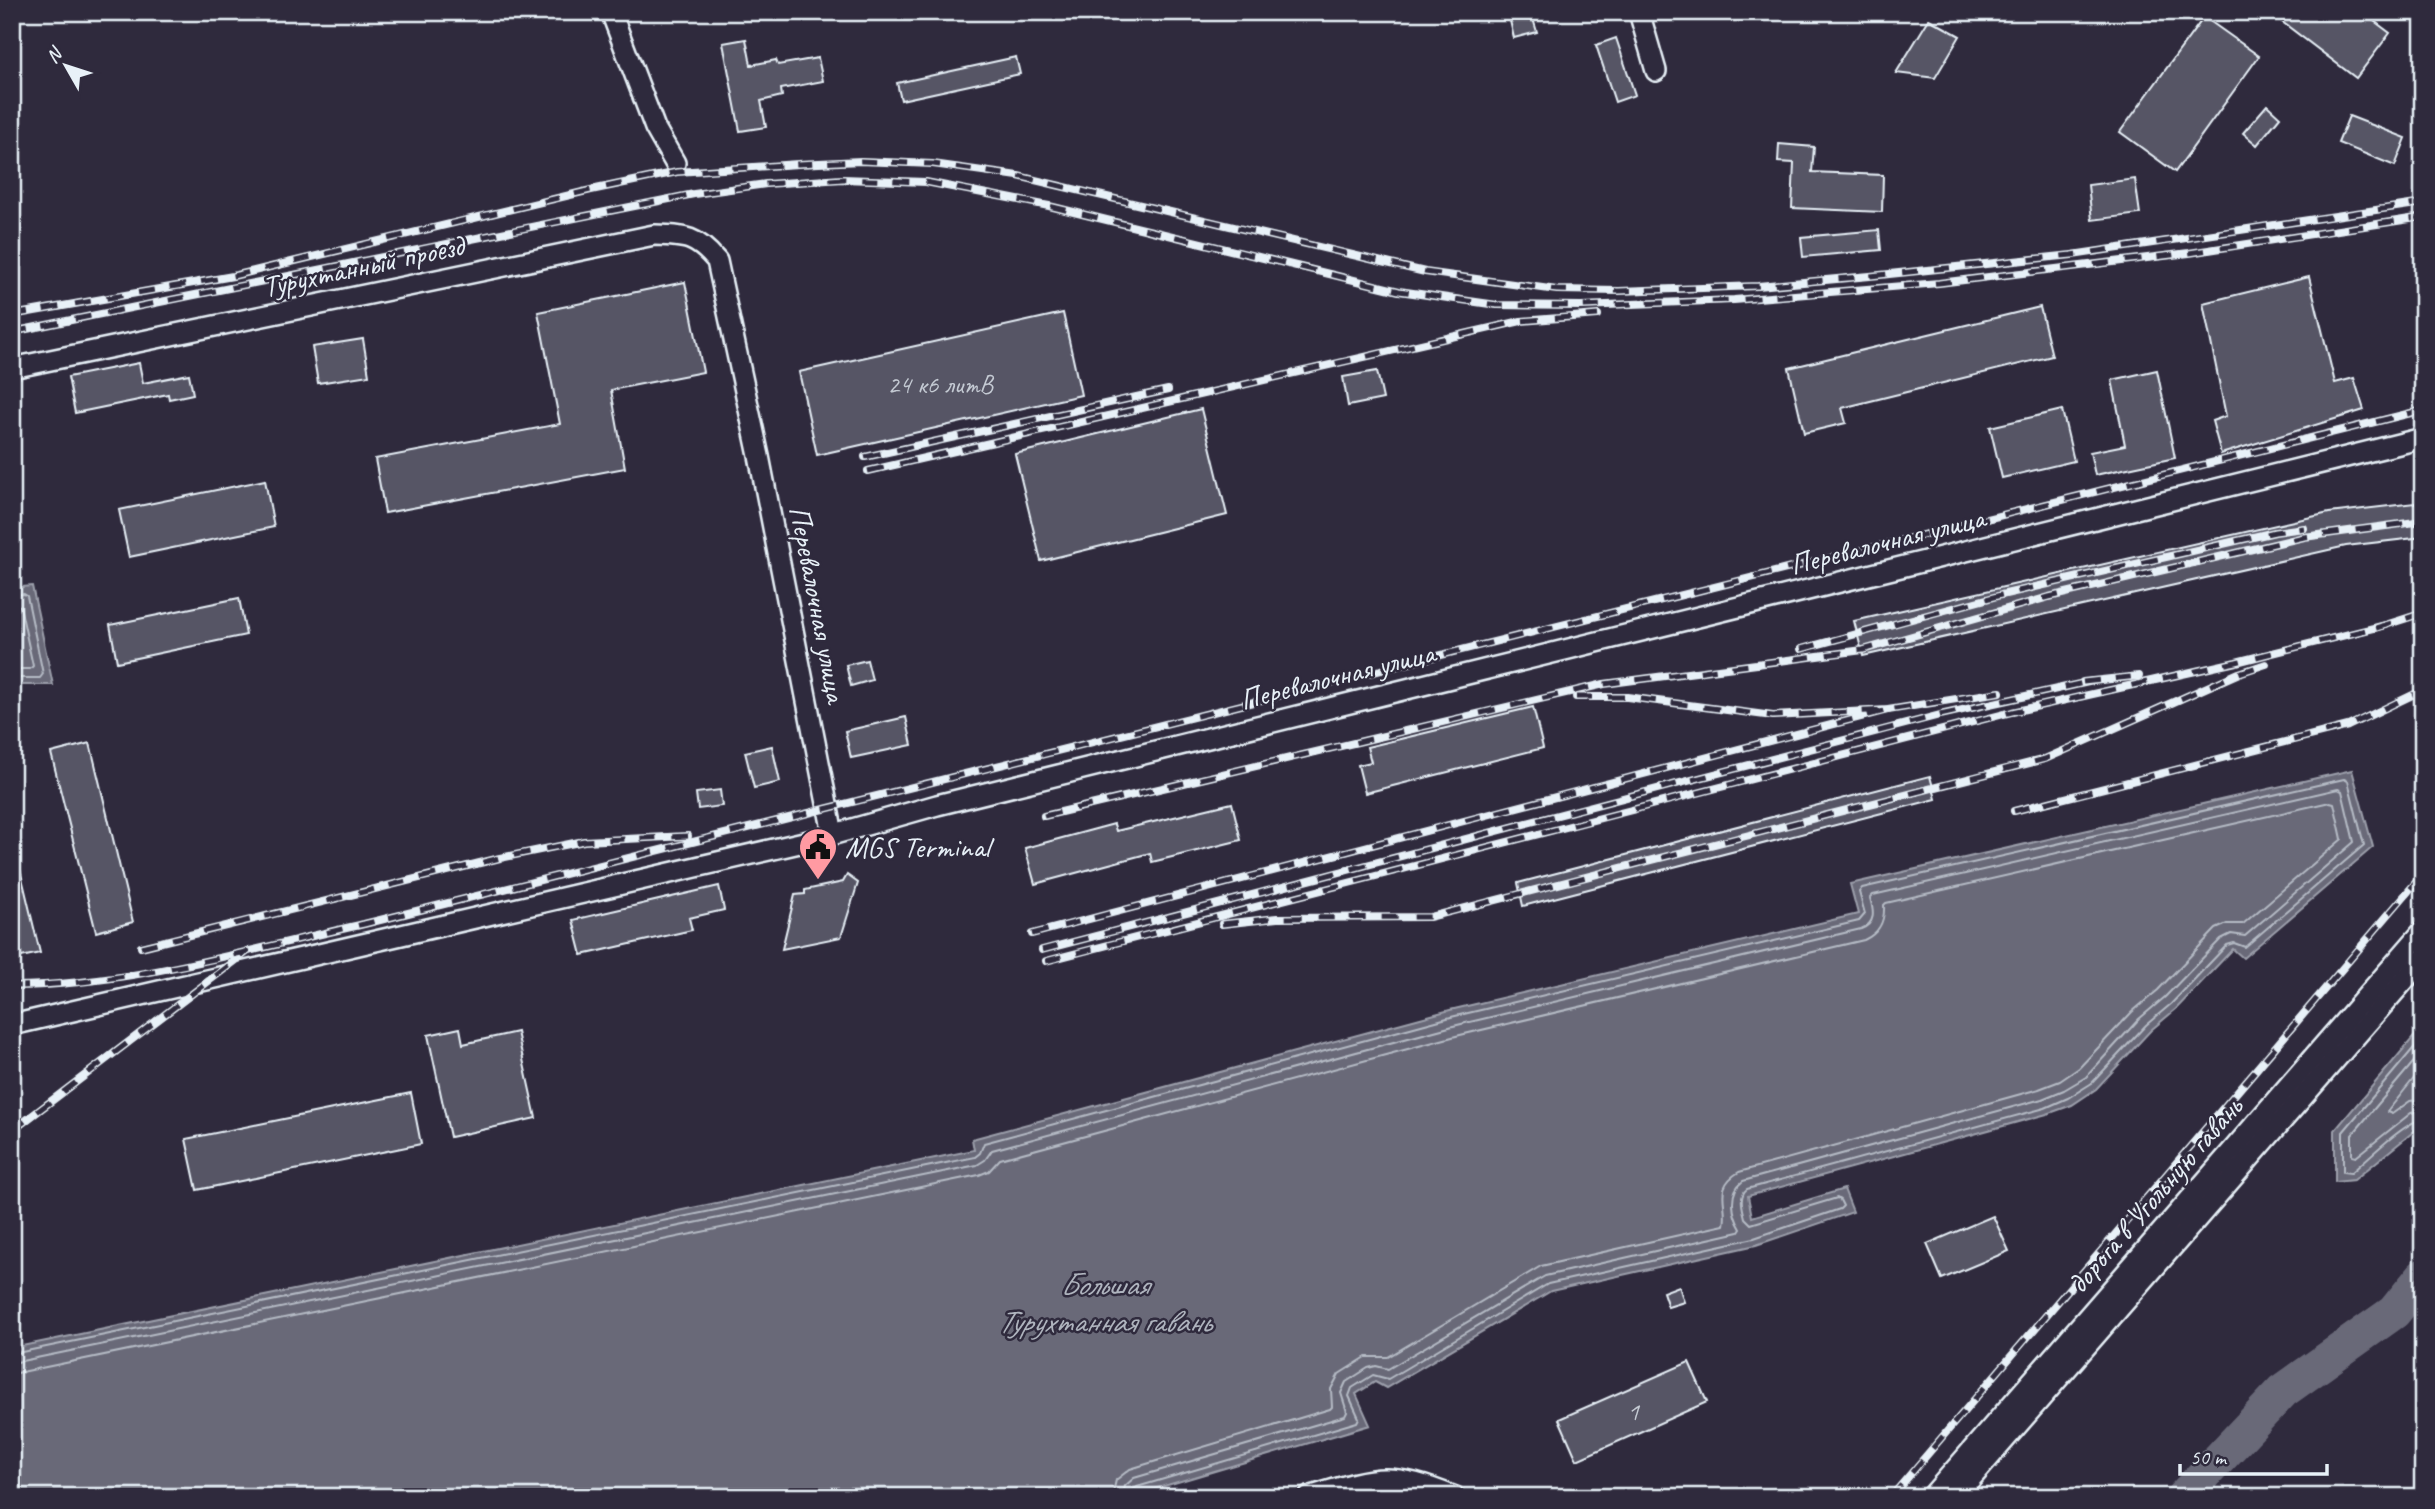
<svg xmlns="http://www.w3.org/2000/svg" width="2435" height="1509" font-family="Caveat,sans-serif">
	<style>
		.water { fill: #696978; stroke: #9c9fab; stroke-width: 2 }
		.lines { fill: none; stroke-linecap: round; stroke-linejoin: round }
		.shore { stroke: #b5bbc5; stroke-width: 2 }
		.river { stroke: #696978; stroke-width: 35 }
		.building { fill: #575565; stroke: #e8f1f8; stroke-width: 2 }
		.minor-casing { stroke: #e8f1f8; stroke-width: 24 }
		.minor { stroke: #2f2a3d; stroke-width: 19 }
		.rail-casing { stroke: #e8f1f8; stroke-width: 8 }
		.rail { stroke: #2f2a3d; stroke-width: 5; stroke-dasharray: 16; stroke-linecap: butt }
		.labels { text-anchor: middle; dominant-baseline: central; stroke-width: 5; stroke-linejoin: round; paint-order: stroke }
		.number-label { font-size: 26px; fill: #c4cad3 }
		.street-label { font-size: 30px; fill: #e8f1f8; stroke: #2f2a3d }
		.poi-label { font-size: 30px; fill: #e8f1f8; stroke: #2f2a3d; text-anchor: start }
		.water-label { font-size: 32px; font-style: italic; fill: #afb4be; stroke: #2f2a3d }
	</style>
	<rect width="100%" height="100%" fill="#2f2a3d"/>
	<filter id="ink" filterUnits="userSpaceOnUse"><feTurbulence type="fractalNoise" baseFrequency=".0143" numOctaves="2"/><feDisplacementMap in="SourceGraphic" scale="14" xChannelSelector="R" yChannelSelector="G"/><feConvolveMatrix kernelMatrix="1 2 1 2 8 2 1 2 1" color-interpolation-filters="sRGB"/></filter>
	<g filter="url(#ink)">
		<g class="water">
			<path d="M32,586l21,99h-41v-97z"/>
			<path d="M2352,770l21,77 -130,111 -10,-9 -57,60 -25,21 -55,59 -24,16 -25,9 -299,82 4,21 92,-28 9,23 -97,33 -205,46 -165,97 -11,-6 -19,12 14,31 -243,72h-1115v-149l962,-198 -2,-11 478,-129 408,-96 -8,-30z"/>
			<path d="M2423,1026v98l-69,56 -19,2v-52z"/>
		</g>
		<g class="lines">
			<g class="shore">
				<path d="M12,595l12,-1 3,2 16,78 -3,4h-28"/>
				<path d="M12,604l8,2 13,60 -3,3h-18"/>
				<path d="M2423,1037l-80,95v40l8,1c15,-13 55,-52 72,-54"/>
				<path d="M2423,1051l-71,84v21l4,1 55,-44 12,-3"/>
				<path d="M2423,1067l-36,45 5,2 18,-13 13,-2"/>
				<path d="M12,1354l963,-197 5,-4 4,-10 467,-126 408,-96 6,-7 -6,-22 3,-4 482,-109 4,2 16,64 -119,102 -11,-4 -7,2 -56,59 -25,21 -54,58 -24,15 -23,10 -298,81c-9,7 -4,20 -2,29l6,6 86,-26 3,2 3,6 -3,3 -86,29 -206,46 -160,95 -15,-4 -21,13 -3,8 10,22 -2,4 -220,65 -5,3 -1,7"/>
				<path d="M12,1363l965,-198 8,-5 7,-10 461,-124 408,-97c15,-6 13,-17 9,-31l3,-3 465,-106 4,2 12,51 -109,94 -14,-2 -10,5 -56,58 -26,22 -53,58 -22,13 -22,9 -299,82c-15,11 -11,34 -2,48l-2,3 -194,44 -157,93 -12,-3 -8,2 -22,14 -5,11 6,19 -2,4 -211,62 -9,8 -3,11"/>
				<path d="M12,1374l967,-199 10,-4 11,-12 456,-123 408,-96c15,-7 21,-18 20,-35l2,-2 444,-101 4,1 8,36 -99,85h-16l-11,5 -58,61 -26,22 -53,56 -19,13 -21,8 -300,83c-27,16 -10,32 -15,53l-183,41 -153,91h-22l-27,17 -8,15 1,18 -2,2 -200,60 -14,11 -4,17"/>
			</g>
			<path class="river" d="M2183,1497l100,-106 111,-79 29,-36"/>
		</g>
		<g class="building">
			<path d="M1508,12h23l6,20 -23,6z"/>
			<path d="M2269,12h93l28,21 -34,45z"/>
			<path d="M2204,17l55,39 -84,116 -55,-40z"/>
			<path d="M1929,19l31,17 -25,42 -39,-5z"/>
			<path d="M1616,38l19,57 -20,7 -19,-57z"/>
			<path d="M746,39l5,26 25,-5 2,5 40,-7 5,23 -42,8 1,7 -21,5 5,26 -26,4 -17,-88z"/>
			<path d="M1016,57l4,17 -119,26 -4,-17z"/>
			<path d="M2267,105l13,12 -23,28 -14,-12z"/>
			<path d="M2349,116l57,22 -11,28 -57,-23z"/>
			<path d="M1779,144l35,3 -2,25 71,3 -1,37 -90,-4 2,-45 -16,-1z"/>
			<path d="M2135,179l5,35 -48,6 -4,-35z"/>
			<path d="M1879,230l2,20 -78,7 -2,-20z"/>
			<path d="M2309,277l26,106 19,-5 10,32 -143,44 -9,-33 14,-5 -23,-113z"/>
			<path d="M685,282l18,90 -92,18 14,78 -240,45 -10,-54 185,-35 -22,-112z"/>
			<path d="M2040,307l12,49 -210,52 4,15 -42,10 -15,-65z"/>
			<path d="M1063,313l18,82 -264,60 -18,-83z"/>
			<path d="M363,339l6,36 -51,8 -6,-36z"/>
			<path d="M139,363l4,20 46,-9 4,20 -24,5 -1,-5 -93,19 -7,-36z"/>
			<path d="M2157,370l18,88 -80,17 -5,-23 35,-7 -13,-65z"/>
			<path d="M1377,371l6,28 -35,7 -5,-29z"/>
			<path d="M1201,409l26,106 -186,46 -26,-107z"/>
			<path d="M2062,410l12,51 -72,17 -12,-51z"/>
			<path d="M265,480l9,47 -145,30 -10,-47z"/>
			<path d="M2423,502v35l-77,9 -483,110 -9,-35 475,-108z"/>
			<path d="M239,598l7,37 -129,27 -7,-37z"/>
			<path d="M867,660l5,20 -21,6 -5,-21z"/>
			<path d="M1533,707l10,41 -178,45 -7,-28 13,-3 -4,-15z"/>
			<path d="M906,717l6,28 -61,13 -6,-27z"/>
			<path d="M90,743l43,179 -37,10 -45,-179z"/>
			<path d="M772,746l8,36 -26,6 -9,-36z"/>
			<path d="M1930,776l6,23 -413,107 -5,-23z"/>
			<path d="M720,790l2,16 -24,3 -2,-16z"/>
			<path d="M1232,803l9,37 -89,22 -2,-9 -115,31 -10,-36 89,-24 2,7z"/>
			<path d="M18,861l22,92 -28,6v-97z"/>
			<path d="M847,875l11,8 -17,54 -59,12 13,-54 10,-1v-4l38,-8z"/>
			<path d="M719,886l5,24 -35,8 3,12 -110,25 -9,-35z"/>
			<path d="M460,1028l3,16 54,-12 19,86 -86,19 -22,-102z"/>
			<path d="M411,1093l10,51 -224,46 -11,-51z"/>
			<path d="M1993,1216l16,35 -67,28 -15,-35z"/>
			<path d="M1679,1286l5,16 -16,5 -5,-15z"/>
			<path d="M1689,1362l18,40 -130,58 -18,-41z"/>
		</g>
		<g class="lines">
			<defs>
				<g id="minor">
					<path d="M611,12l44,116 20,35"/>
					<path d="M1639,12l17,59"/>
					<path d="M12,368l642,-133c32,1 42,1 63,26l42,195 74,378"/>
					<path d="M12,1025l805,-186 120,-34 1486,-367"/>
					<path d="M1309,1497c67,-21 79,-27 146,0"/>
					<path d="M1931,1497l492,-566"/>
					<path d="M1955,1497l468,-538"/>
				</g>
			</defs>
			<use href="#minor" class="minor-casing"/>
			<use href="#minor" class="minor"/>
			<defs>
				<g id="rail">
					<path d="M12,315l221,-39 358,-86 86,-18 121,-8 63,-3 72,3 85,12 407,96 132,18 62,1 139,-5 112,-10 202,-21 351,-52"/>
					<path d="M12,332l682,-138 72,-10 77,-5 83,3 123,24 350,85 98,14 84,1 153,-6 205,-17 250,-30 234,-36"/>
					<path d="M865,457l303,-67"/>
					<path d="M868,471l653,-150 77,-6"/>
					<path d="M2376,628l47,-15"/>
					<path d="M1801,649l200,-54 274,-63 29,-4"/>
					<path d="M2083,682l56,-6"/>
					<path d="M1576,697h51l146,19 115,-6 112,-18"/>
					<path d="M2014,811l334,-85 75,-36"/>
					<path d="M1044,816l560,-132 259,-34 186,-53 255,-60 119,-16"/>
					<path d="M1222,924l55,-6 153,-1 615,-158 194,-86 27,-9"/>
					<path d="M1032,934l856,-224"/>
					<path d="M141,947l359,-89 84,-17 104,-5"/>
					<path d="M1042,950l898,-235 153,-34"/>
					<path d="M1046,961l966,-249 224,-50 150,-37"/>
					<path d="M12,986c119,-1 236,-36 352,-62l2059,-514"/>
					<path d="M12,1131l236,-180"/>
					<path d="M1891,1497l532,-623"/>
				</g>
			</defs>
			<use href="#rail" class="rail-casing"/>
			<use href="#rail" class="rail"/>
		</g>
	</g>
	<defs>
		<symbol id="civic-pin" viewBox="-11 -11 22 30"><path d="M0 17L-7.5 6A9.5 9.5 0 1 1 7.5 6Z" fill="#ff9aa2" stroke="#2f2a3d"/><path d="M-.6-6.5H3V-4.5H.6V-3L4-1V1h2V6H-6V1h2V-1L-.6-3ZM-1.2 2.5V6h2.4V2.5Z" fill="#111"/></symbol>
	</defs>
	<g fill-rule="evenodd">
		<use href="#civic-pin" x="796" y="825" width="44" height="60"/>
	</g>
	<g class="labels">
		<g class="number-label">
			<text x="940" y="384">24 к6 литВ</text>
			<text x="1633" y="1411">1</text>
		</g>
		<g class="street-label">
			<text transform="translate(363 266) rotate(-12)">Турухтанный проезд</text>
			<text transform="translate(1887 541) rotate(-14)">Перевалочная улица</text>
			<text transform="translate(818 604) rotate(79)">Перевалочная улица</text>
			<text transform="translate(1337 676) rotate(-14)">Перевалочная улица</text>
			<text transform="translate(2155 1195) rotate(-49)">дорога в Угольную гавань</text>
		</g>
		<g class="poi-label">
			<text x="845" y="847">MGS Terminal</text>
		</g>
		<g class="water-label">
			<text x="1104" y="1284">Большая<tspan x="1104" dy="37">Турухтанная гавань</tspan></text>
		</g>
	</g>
	<rect width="2435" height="1509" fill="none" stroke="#2f2a3d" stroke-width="42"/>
	<rect x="21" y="21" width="2393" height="1467" fill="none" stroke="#e8f1f8" stroke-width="2.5" filter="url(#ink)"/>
	<g transform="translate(66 66) rotate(309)" stroke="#2f2a3d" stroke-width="5" paint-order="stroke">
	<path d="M0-5L12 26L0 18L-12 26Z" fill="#e8f1f8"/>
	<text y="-10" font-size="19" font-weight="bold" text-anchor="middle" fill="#e8f1f8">N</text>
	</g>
	<path d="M2180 1464v10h147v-10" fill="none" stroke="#e8f1f8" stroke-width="3.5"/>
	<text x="2190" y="1464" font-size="21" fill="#e8f1f8" stroke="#2f2a3d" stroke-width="5" paint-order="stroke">50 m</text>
</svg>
